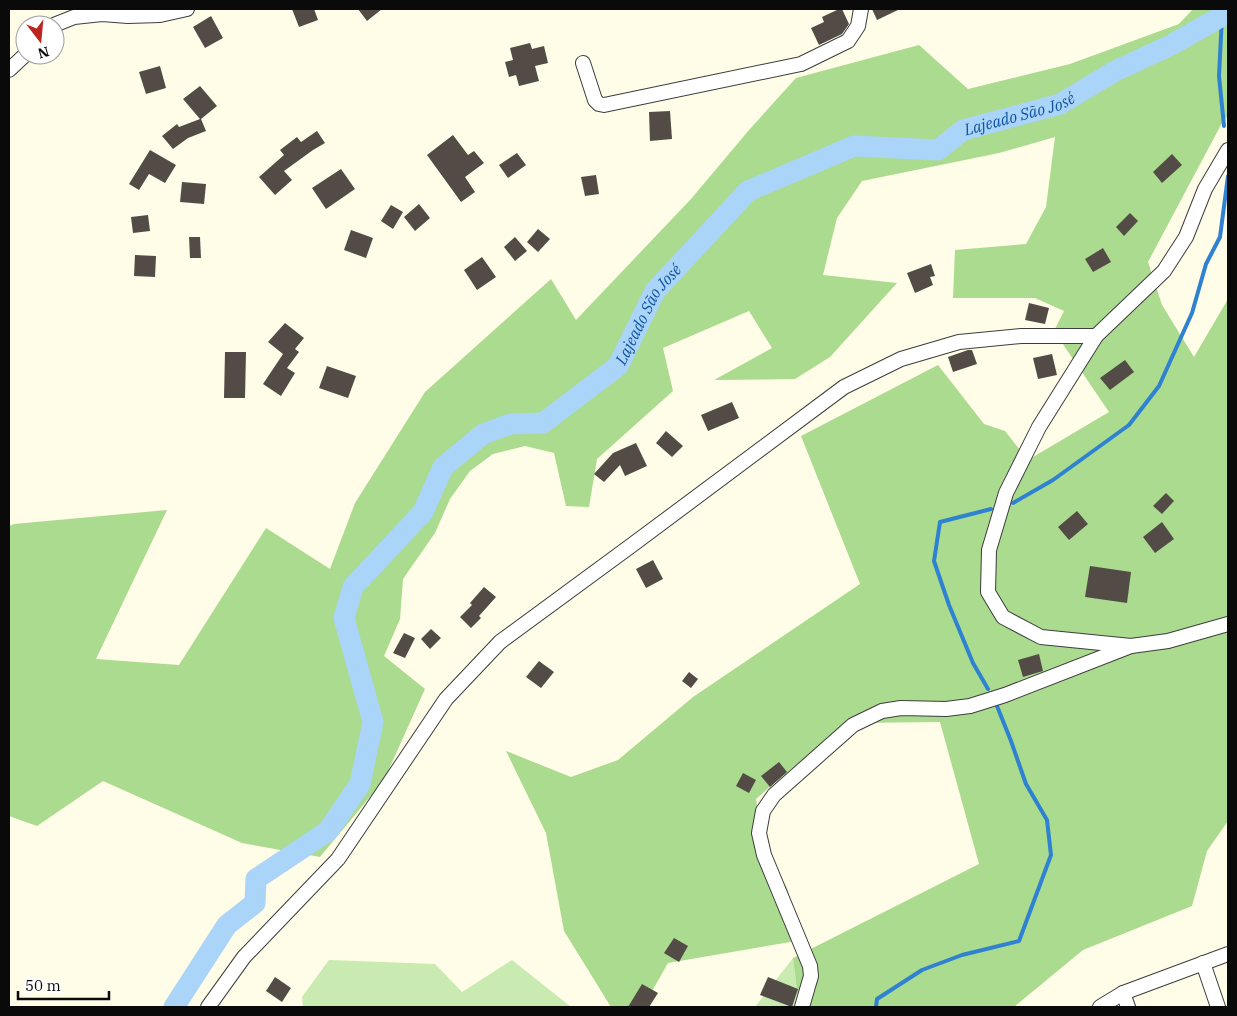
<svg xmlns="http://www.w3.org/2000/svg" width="1237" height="1016" font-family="'IBM Plex Serif',serif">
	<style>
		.green { fill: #c9eab0 }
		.forest { fill: #aadb8f }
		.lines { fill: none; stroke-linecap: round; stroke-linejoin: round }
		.stream { stroke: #2e82d1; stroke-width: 4 }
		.river { stroke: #aad4f8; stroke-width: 21 }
		.building { fill: #534c46 }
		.street-casing { stroke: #3d3d3d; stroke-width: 16 }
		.street { stroke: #fff; stroke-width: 14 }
		.labels { text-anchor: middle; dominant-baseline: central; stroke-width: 5; stroke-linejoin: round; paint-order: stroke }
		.water-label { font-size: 16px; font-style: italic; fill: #11549e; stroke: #fff }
	</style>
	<rect width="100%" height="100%" fill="#fffce7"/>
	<g class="green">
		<path d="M793,958l6,49h-44z"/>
		<path d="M329,960l106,4 27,28 50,-32 59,47h-268l-1,-10z"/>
	</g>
	<path class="forest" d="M1193,9h35v107l-5,5 -75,141 14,43 32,52 34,-58v522l-21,30 -15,55 -109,44 -69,57h-215l-6,-49 186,-94 -39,-142 -87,1 -62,46 -35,30 6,43 25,46 15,52 -134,23 -25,44h-32l-47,-76 -18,-98 -40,-82 65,26 47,-17 75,-63 167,-113 -59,-148 137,-71 46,59 21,7 23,29 81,-48 -55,-81 10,-20 -29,-13h-82l2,-48 71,-6 20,-37 9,-70 -56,16 -137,28 -25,37 -14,57 74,8 -67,74 -35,22 -81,1 58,-32 -23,-37 -86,37 10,43 -76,68 -8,48 -23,-1 -12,-53 -29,-7 -32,8 -23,17 -20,28 -15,34 -32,46 -3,40 -16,37 41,33 -41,91 -64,77 -78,-14 -139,-62 -66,45 -28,-10v-290l5,-2 153,-14 -71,149 83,6 87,-137 64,41 25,-66 70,-111 126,-113 25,41 115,-121 58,-69 47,-52 123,-33 49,44 102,-25 109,-40z"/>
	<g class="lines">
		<g class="stream">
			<path d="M1222,16l-3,60 5,50"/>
			<path d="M1013,503l40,-23 76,-55 30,-39 33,-73 14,-49 14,-27 8,-61"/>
			<path d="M988,689l-15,-26 -24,-58 -15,-44 6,-39 51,-13"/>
			<path d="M876,1007l1,-8 45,-29 40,-15 57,-14 32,-86 -4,-35 -21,-36 -15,-43 -16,-40"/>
		</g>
		<path class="river" id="s1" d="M174,1007l53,-82 28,-22 1,-24 72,-48 32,-47 13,-62 -29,-104 9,-31 70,-75 20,-45 40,-33 27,-10 33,-1 75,-57 37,-75 93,-100 106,-45 84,4 25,-20 97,-26 55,-33 56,-26 51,-29 2,-7"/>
	</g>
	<g class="building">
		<path d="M292,9h22l4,11 -19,7z"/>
		<path d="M358,9h24l-15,12z"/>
		<path d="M839,9h3l7,15 -7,10 -23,11 -8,-17 13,-6 -2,-5z"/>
		<path d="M872,9h28l-23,11z"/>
		<path d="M211,16l12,22 -18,10 -12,-21z"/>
		<path d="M530,43l2,6 12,-3 4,17 -13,3 4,15 -20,5 -3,-11 -7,2 -4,-15 8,-2 -3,-12z"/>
		<path d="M160,66l6,22 -20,6 -7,-22z"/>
		<path d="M200,86l17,20 -16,13 5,12 -18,7 -15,11 -11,-13 15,-12 2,3 21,-8 -17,-20z"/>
		<path d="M670,111l2,28 -22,2 -1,-29z"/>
		<path d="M317,131l8,12 -12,7 -29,21 8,9 -17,15 -16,-18 25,-22 -4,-5 17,-13 4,5z"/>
		<path d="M453,135l15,20 6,-4 10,12 -19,14 10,15 -14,10 -34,-47z"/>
		<path d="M150,150l26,15 -11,18 -16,-9 -10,16 -10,-6z"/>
		<path d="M517,153l9,12 -18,13 -9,-13z"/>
		<path d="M1172,154l10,11 -20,18 -9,-11z"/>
		<path d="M341,169l14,20 -29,20 -14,-21z"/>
		<path d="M596,175l3,19 -14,2 -4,-19z"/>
		<path d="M182,182l24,2 -2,20 -24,-2z"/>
		<path d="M419,204l11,14 -15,13 -11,-14z"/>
		<path d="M391,205l12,7 -10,17 -12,-8z"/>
		<path d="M1130,213l8,8 -14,15 -8,-9z"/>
		<path d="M148,215l2,16 -17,2 -2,-16z"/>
		<path d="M538,229l12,10 -12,13 -11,-10z"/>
		<path d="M351,230l22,8 -7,20 -22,-8z"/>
		<path d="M189,237h11l1,21h-11z"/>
		<path d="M515,237l12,14 -12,10 -11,-14z"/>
		<path d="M1103,248l8,14 -18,10 -8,-13z"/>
		<path d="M135,255l21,1 -1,21 -21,-1z"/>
		<path d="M482,257l14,20 -19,13 -13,-20z"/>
		<path d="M931,264l4,12 -5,1 3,8 -18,8 -8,-20z"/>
		<path d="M1029,303l20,5 -4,16 -20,-4z"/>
		<path d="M285,323l19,15 -9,11 4,3 -12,16 8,5 -14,23 -18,-12 20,-30 -15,-12z"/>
		<path d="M968,350h4l5,14 -24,8 -5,-15z"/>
		<path d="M225,352h21l-1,46h-21z"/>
		<path d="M1052,354l5,21 -19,4 -5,-21z"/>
		<path d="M1125,360l9,12 -24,18 -10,-12z"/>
		<path d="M327,366l29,10 -8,22 -29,-10z"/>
		<path d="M732,402l7,16 -31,13 -7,-16z"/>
		<path d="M666,431l17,15 -11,11 -16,-14z"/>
		<path d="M636,443l11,23 -22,10 -5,-11 -16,17 -10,-8 19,-21z"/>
		<path d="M1166,493l8,8 -12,13 -9,-8z"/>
		<path d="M1077,511l11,13 -19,16 -11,-13z"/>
		<path d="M1162,522l12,17 -19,14 -12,-16z"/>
		<path d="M653,560l10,19 -17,9 -10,-19z"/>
		<path d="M1090,566l41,6 -4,31 -42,-6z"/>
		<path d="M484,587l12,10 -17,19 2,2 -10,10 -11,-11 12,-12 -2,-2z"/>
		<path d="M431,629l10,9 -11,11 -9,-10z"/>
		<path d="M404,633l11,5 -10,20 -12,-5z"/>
		<path d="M1039,654l4,17 -20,6 -5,-17z"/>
		<path d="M539,661l15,11 -13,16 -15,-11z"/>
		<path d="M689,672l9,7 -7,9 -9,-7z"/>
		<path d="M779,762l8,10 -17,15 -9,-11z"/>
		<path d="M743,773l13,7 -7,13 -13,-7z"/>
		<path d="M674,938l14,8 -9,16 -15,-9z"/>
		<path d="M275,977l16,11 -9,14 -16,-11z"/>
		<path d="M768,977l30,12 -6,18 -32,-12z"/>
		<path d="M642,984l16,9 -9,14h-21z"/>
	</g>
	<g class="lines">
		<defs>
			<g id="street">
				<path d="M54,25l20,-8 28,-3 26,2 32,-1 27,-6"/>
				<path d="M583,63l12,37 4,4 5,1 197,-41 47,-23 10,-15 3,-17"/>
				<path d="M9,70l16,-15"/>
				<path d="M1096,336l-57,91 -33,66 -17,57 -1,42 15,25 38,20 90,9 37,-5 60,-17"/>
				<path d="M1203,963l15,44"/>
				<path d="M1123,993l5,14"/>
				<path d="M208,1007l36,-50 94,-98 108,-160 54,-57 132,-97 212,-158 57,-28 58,-17 62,-6h75l68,-65 22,-34 19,-48 23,-39"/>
				<path d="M802,1007l9,-31 -1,-10 -46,-111 -5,-22 4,-22 11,-16 79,-70 29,-14 19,-3 45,1 24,-3 35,-11 126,-49"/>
				<path d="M1100,1007l23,-14 105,-39"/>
			</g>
		</defs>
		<use href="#street" class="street-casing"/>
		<use href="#street" class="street"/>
	</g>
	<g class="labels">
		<g class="water-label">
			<text stroke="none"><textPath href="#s1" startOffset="1374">Lajeado São José</textPath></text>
			<text stroke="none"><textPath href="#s1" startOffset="924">Lajeado São José</textPath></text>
		</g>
	</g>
	<rect width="1237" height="1016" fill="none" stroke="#0a0a0a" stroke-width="20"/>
	<g transform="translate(40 40) rotate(164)"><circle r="24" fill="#ffffff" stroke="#9d9d9d"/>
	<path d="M0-4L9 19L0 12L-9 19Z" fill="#bd251f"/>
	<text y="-8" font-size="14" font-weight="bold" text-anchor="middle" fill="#0a0a0a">N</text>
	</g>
	<path d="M18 991v8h91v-8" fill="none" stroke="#0a0a0a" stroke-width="2.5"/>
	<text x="25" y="991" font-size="15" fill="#0a0a0a" stroke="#ffffff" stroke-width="4" paint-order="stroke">50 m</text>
</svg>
